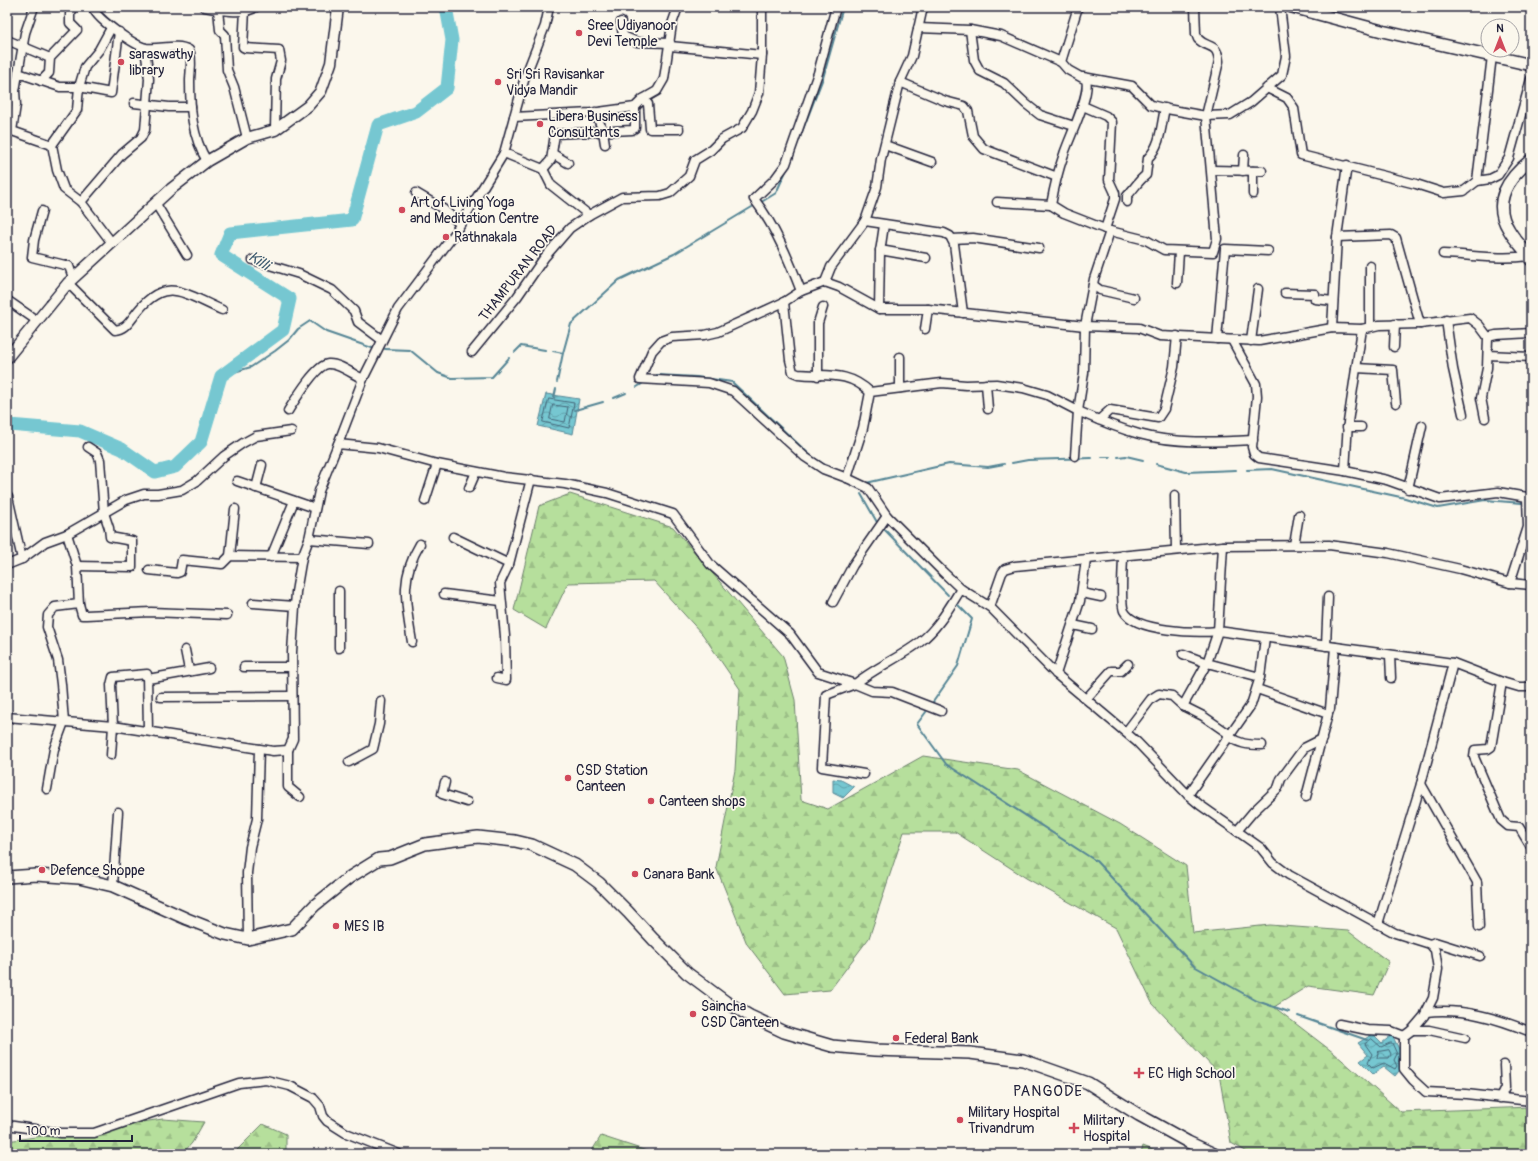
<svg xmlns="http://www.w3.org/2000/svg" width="1538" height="1161" font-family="Pangolin,sans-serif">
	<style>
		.forest { fill: url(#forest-firs); stroke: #6c806c }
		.pitch { fill: #b6df9c; stroke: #6c806c }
		.water { fill: url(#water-waves); stroke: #548595 }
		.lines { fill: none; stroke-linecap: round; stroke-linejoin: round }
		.shore { stroke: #446477; stroke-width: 1 }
		.stream { stroke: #548595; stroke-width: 2 }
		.river { stroke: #76c7d1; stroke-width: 13 }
		.minor-casing { stroke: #22223b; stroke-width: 11 }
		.tertiary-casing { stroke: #22223b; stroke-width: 13 }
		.secondary-casing { stroke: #22223b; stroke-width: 14 }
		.minor { stroke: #fbf7ec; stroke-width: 8 }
		.tertiary { stroke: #fbf7ec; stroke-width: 10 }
		.secondary { stroke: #fbf7ec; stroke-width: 11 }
		.poi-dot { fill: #d1495b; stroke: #fbf7ec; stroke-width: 1.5 }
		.labels { text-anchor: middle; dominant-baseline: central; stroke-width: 3.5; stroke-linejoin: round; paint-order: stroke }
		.poi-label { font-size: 14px; fill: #22223b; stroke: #fbf7ec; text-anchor: start }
		.street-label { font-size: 14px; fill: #22223b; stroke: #fbf7ec }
		.water-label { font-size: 15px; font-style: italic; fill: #3f5c70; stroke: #fbf7ec }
		.neighbourhood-label { font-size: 15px; letter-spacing: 1px; fill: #22223b; stroke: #fbf7ec }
	</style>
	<defs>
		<pattern id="forest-firs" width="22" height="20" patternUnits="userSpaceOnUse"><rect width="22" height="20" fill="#b6df9c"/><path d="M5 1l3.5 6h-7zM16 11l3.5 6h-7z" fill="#9cbf87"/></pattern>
		<pattern id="water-waves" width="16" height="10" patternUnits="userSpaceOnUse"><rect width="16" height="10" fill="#76c7d1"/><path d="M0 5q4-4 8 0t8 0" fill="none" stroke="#60a1ab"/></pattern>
	</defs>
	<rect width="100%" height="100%" fill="#fbf7ec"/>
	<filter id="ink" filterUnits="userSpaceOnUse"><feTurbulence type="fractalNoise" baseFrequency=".025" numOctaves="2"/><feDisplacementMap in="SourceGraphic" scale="8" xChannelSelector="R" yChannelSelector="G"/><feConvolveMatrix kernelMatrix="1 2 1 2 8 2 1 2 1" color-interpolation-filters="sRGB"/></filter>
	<g filter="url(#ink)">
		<g class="forest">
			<path d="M570,494l103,33 110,129 12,44 6,100 27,9 95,-53 95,14 102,54 66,42 7,67 77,-8 78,6 41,31 -15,33 -66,-9 -34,21 60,46 67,59 130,-5v47h-280l-20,-11 -12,-69 -67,-71 -36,-75 -90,-50 -71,-46h-51l-35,106 -39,52 -45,4 -38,-50 -31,-77 19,-97 5,-81 -37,-54 -49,-54 -86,2 -22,46 -32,-19 25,-104z"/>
			<path d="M163,1119l41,3 -12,21 -10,11h-175v-13z"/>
			<path d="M263,1124l23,10v20h-53z"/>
			<path d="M601,1136l55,18h-66z"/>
		</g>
		<path class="pitch" d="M1143,1146l20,8h-22z"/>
		<g class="water">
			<path d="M546,394l33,5 -6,35 -35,-8z"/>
			<path d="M833,779l8,1 13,7 -11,11 -10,-5z"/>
			<path d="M1373,1034l9,9 10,-8 10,20 -4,6 5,5 -8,10 -11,-9 -11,7 -13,-13 8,-6 -10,-12z"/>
		</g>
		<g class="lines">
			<g class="shore">
				<path d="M549,399l25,4 -5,25 -26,-6z"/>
				<path d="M553,405l15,2 -3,15 -15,-3z"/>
				<path d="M1372,1039l9,8 9,-4h2l5,11 -3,6 3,6 -2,3 -11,-6 -11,5 -5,-5 4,-9 -7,-10z"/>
				<path d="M1389,1050l2,4 -2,4h-12l1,-6z"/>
			</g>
			<g class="stream">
				<path d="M793,155l30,-77 20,-71"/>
				<path d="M763,201l13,-8 11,-24"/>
				<path d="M385,349l25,1 28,23 14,5 40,-1 17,-19"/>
				<path d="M553,351l10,2 8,-29 48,-44 55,-26 78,-47"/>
				<path d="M515,352l6,-6 24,4"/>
				<path d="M657,375l40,2 35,5 79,74 17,11"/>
				<path d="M221,376l30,-9 24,-16 14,-11 9,-11 12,-8 16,11 46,16"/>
				<path d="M557,382l6,-29"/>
				<path d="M637,387l5,-3"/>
				<path d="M554,398l2,-9"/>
				<path d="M614,398l12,-5"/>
				<path d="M575,410l28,-8"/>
				<path d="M1102,457h8"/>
				<path d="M1118,457l8,-1 17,4"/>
				<path d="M1012,463l16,-3 64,-2"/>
				<path d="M1156,464l30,8 50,-2"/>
				<path d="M1247,470l25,-1 133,29 33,10 47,-8 37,3"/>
				<path d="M866,483l83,-19 39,3 16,-3"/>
				<path d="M861,494l17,30"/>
				<path d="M882,527l66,68"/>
				<path d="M933,702l25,-36 14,-47 -15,-15"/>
				<path d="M926,712l-9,12 29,40 150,97 98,105 63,35 32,11"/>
				<path d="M1298,1016l69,24"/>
			</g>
			<path class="river" d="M7,426l2,-1 71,6 42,18 33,23 20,-5 26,-25 20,-66 62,-46 7,-31 -69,-44 9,-22 122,-13 26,-95 38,-13 31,-24 5,-48 -6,-33"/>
			<defs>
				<g id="minor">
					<path d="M93,7c1,11 43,39 53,41 14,2 30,-5 43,2 4,8 1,22 1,31 0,27 2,56 17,80"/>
					<path d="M204,7c12,3 42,8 52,0"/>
					<path d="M218,10l2,20 5,5 2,35 7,17 13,51"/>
					<path d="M245,10l-2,37 2,1 34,2 2,11 -5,18 -1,51"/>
					<path d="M621,22l2,14 14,6 33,1"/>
					<path d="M918,28l52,2 31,6 60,26"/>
					<path d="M970,30l4,30 6,11 24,12 22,21 14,11 34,11"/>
					<path d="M7,40l43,18"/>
					<path d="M670,46l92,9"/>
					<path d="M18,73l42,14h19l32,6 8,-61"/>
					<path d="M1083,77l49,9 19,19 16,4 39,7 24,-1 21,-13 31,-27 4,-19 -6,-49"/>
					<path d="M41,81l8,-8 1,-15 27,-28 -7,-7v-9l4,-7"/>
					<path d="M900,82l45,19 19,5 4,5 5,25 11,13 73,28"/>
					<path d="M1267,88l20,10 7,10 7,47 115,29 28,9 20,-2 13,-10 13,-2 8,-4 11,-17 22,-79"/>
					<path d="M643,99l5,5 2,25h29"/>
					<path d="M134,103l35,4h22"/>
					<path d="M1083,106l23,10 6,6 -3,58 6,13v6l-10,30"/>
					<path d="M595,112l8,19 2,13"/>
					<path d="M514,117l77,-4 44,-6 8,-8 14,-8 7,-12 8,-55 6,-17"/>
					<path d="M12,131l4,-26 -1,-14 10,-58 9,-26"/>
					<path d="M7,133l5,-2 40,14 5,25 7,19 17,13 31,41"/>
					<path d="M52,145l25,-35 2,-23 6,-20 14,-17 12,-22"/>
					<path d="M885,145l47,17"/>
					<path d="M504,153l39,16 8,16 38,30"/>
					<path d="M553,154l15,9"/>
					<path d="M543,169l8,-9 4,-26 77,-4 3,-2v-21"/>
					<path d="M1212,170l50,1"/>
					<path d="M1243,171l1,-16"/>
					<path d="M1253,171v23"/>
					<path d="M1477,181l15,-125"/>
					<path d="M416,193l27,16 17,15"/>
					<path d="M81,202l41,-48 19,-16 4,-8 4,-51 -4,-31"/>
					<path d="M997,202l54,3"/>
					<path d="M1127,202v-6c7,-7 11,-15 19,-21l2,-17c13,-13 13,-32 17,-50"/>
					<path d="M156,204l31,51"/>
					<path d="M42,211l-8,29 -2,17 37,9 4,12"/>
					<path d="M865,221l79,12 6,3 4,8 9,69"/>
					<path d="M1110,231l36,9 18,10 49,2 4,-13 -11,-123 13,-55c-2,-19 -11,-12 -21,-22l-2,-5 -1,-27"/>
					<path d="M1337,237l54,-2 5,3 24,86"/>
					<path d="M952,239l21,-1 66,10"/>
					<path d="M880,250l46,8"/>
					<path d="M1443,254c29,1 57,6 86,2"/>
					<path d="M253,260l46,14 33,16 22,21 4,11 24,18"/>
					<path d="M825,282l6,-15 34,-46 12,-34 4,-28 19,-77 12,-26 11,-49"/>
					<path d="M68,283l47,47c10,-1 13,-6 19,-14 30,-42 49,-23 88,-6"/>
					<path d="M1177,283l2,-31"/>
					<path d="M1093,285l7,5 34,8"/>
					<path d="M801,291c-12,-31 -26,-65 -47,-92l21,-20 11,-15 32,-91 18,-66"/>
					<path d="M1285,293l30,1v5l18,2"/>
					<path d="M7,300l29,20"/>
					<path d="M784,302l6,58 3,12 5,2c28,3 49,-4 72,18"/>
					<path d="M879,309l1,-57 4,-27"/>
					<path d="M1446,320l7,49 10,45"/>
					<path d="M1370,326v-60"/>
					<path d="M1332,328l5,-91 10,-72"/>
					<path d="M925,329l3,-20"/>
					<path d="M1531,333l-35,2 -8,2 -9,-12 -9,-7 -50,6 -41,1 -17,4 -30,-1 -73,13 -99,-5 -21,-8 -54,-2 -1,47 -6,38 -31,-16 -24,-7 -27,-4 -30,1 -24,-2 -72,9 -7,36 -16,50 21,10 19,28 55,55 19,18 29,18 66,67 81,68 51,53 12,10 61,43 12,15 16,12 106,58 35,11 5,6 3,19 -5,29 -9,18 -12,14 -8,6v33l9,11 13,12 40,2 65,7"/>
					<path d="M1217,339l8,-90 43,2"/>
					<path d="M1232,340l24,44 1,12 -5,51 2,7 5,4 86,13 42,9 53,19 58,-7 29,5 1,30 -18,56 21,2"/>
					<path d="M1251,341l7,-52"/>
					<path d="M1394,347l1,-23"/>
					<path d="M472,352l45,-55 27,-39 26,-30 19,-13 33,-18 38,-1 10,-3 19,-17 6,-16 16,-10 11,-11 20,-11 10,-17 7,-18 3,-38v-48"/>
					<path d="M1488,355l43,2"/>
					<path d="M1356,368l37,2 3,33"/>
					<path d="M818,376v-53l5,-16"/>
					<path d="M986,384l2,25"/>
					<path d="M900,388v-31"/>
					<path d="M288,411c7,-11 28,-46 40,-47 11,-1 26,11 35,15"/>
					<path d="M1485,418l-4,-20 6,-30 1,-31"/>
					<path d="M1099,420l11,-10 48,8 6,-9 10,-42 3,-31"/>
					<path d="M1347,427h14"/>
					<path d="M338,444l25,-65 35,-70 55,-73 51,-83 21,-76 20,-51 4,-19"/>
					<path d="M1075,456l3,-45c20,9 39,17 61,23 36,10 77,8 114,6"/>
					<path d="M1345,471l3,-49 14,-93"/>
					<path d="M847,478l-24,-9 -18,-12 -72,-66 -24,-8 -69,-4 12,-28 9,-10 11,-4 33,-2 13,-3 66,-30 17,-11 24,-9 14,5 40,22h49l157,17 9,-47 16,-48 -46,-18 -13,-8c3,-17 7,-34 13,-51 5,-16 27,-60 22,-74l-18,-10 -7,-8 17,-55"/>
					<path d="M237,481l78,27"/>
					<path d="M256,488l6,-23"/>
					<path d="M469,488l7,-16"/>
					<path d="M1408,489l14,-63"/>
					<path d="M1175,495l1,55"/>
					<path d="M8,497l14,62"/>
					<path d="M425,501l12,-37"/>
					<path d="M67,534l10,32 2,38"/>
					<path d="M453,537l56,27 22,-85"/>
					<path d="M309,539l60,5"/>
					<path d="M1294,545l5,-30"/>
					<path d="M1223,546l-5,85 235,32 49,19 17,5h12"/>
					<path d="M1123,555c0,12 -3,47 1,56 11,21 73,22 94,20l-11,32 -24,43"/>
					<path d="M230,556l5,-47"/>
					<path d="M271,557l23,-56"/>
					<path d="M7,565l15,-6 23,-17 22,-8 59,-34 18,-6h14l24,-4 15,-9 27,-25 19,-13 13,-7 35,-5"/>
					<path d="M77,566l55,1v-26l-22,-4 -1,-9 -5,-15 -4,-53 -3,-7 -9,-6"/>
					<path d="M149,570l28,3 3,-1 2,-12 40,4 8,-8 72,1"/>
					<path d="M339,591v57"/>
					<path d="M1082,593l19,4"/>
					<path d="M444,594l57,7"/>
					<path d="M833,602l20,-37 34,-49"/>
					<path d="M253,603l42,3"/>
					<path d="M990,607l12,-34 3,-4 10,-3 208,-20 106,-1 59,8 72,16 50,14"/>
					<path d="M1073,625l19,4"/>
					<path d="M412,642c-6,-38 -13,-63 8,-98"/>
					<path d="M1326,646l2,-49"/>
					<path d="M185,650l4,20"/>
					<path d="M1183,654l24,9 53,14"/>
					<path d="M1390,655l1,23"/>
					<path d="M244,667h48"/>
					<path d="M1056,674l24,-73 6,-41"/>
					<path d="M497,678l9,2 -1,-44 -5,-53 9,-19"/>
					<path d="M148,679l61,-11"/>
					<path d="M1502,682l-11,65 -3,2 -13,1 -1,7 27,63 7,6 11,1 12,20"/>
					<path d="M855,684l-29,11 -4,72 42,7"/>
					<path d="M1257,689l71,25 -22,83"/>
					<path d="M161,697l131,-1"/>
					<path d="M1086,699l25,-28h10l7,-7"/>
					<path d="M1330,709l5,-62"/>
					<path d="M941,711l-49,-19 -20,-1 -17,-7c20,-16 44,-26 65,-42 18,-14 29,-34 41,-53"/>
					<path d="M7,717l106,9 160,25 15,-1 5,-11 -1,-87 4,-60 6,-35 7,-18 10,-48 19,-47 40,4 59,16 67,13 61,7 42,9 66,21 37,50 80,70 28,38 37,12"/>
					<path d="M1126,732l25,-33 8,-5 13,2 11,10 20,10 26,18"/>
					<path d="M1228,736c11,8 20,9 34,9"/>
					<path d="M288,750v37l12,10"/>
					<path d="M111,755l2,-29 -2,-41 2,-8 34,-3 1,57"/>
					<path d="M349,762l24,-13 6,-25 2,-23"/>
					<path d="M445,782l-3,12 25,8"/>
					<path d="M1421,784l56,98 2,45"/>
					<path d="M47,789l7,-40 10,-27 -3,-38 -3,-24 -11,-33 1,-12 7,-8 24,-3 3,11h4l65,-3 76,3"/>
					<path d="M1188,795l63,-90 9,-28 5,-39"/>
					<path d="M1237,831l16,-19 25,-24 3,-9 23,-31 18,-9"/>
					<path d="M113,886l5,-74"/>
					<path d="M1378,924l43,-140 32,-121"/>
					<path d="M248,939l-1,-66 3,-26 7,-28 2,-70"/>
					<path d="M1430,944l5,-2 45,14"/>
					<path d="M1426,1012c37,-4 71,6 105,20"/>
					<path d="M1339,1024l28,6 24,1 13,5"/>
					<path d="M1412,1030h17l36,8"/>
					<path d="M1500,1098l5,-10 -1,-23"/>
					<path d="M7,1125l54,8h33l145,-50 27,-3 24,6 23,12 7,8 3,10 4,5 19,12 53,21"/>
				</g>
				<path id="tertiary" d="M7,358l61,-75 103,-94 36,-28 40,-23 28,-8 33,-24 13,-15 10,-28 7,-56"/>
				<g id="secondary">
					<path d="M1292,7l90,24 149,34"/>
					<path d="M1531,160c-23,18 -40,42 -22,70 6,11 16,19 22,30"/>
					<path d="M7,877l29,-2 43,3 34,8 74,33 38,15 23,5 44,-10 23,-24 35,-28 29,-18 11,-1 35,-14 53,-7 37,4 17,4 43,20 24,18 29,29 25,27 34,34 39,29 24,14 34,16 48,14 42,4 96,3 53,7 65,23 51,32 49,27 26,12"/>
				</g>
			</defs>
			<use href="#minor" class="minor-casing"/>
			<use href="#tertiary" class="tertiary-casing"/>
			<use href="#secondary" class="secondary-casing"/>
			<use href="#minor" class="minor"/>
			<use href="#tertiary" class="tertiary"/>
			<use href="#secondary" class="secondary"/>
		</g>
	</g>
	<g class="poi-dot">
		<circle cx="579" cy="33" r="4"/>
		<circle cx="121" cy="62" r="4"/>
		<circle cx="498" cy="82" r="4"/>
		<circle cx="540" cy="124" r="4"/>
		<circle cx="402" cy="210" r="4"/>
		<circle cx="446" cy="237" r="4"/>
		<circle cx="568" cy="778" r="4"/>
		<circle cx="651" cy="801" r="4"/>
		<circle cx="42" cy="870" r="4"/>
		<circle cx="635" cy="874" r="4"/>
		<circle cx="336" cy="926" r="4"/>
		<circle cx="693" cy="1014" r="4"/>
		<circle cx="896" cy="1038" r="4"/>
		<path d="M1137 1067h4v4h4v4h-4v4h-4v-4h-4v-4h4z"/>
		<circle cx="960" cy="1120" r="4"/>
		<path d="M1072 1122h4v4h4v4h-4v4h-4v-4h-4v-4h4z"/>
	</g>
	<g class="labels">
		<g class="poi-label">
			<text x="587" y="25">Sree Udiyanoor<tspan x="587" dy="16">Devi Temple</tspan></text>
			<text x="129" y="54">saraswathy<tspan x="129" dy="16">library</tspan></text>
			<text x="506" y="74">Sri Sri Ravisankar<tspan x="506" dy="16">Vidya Mandir</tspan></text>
			<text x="548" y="116">Libera Business<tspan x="548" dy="16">Consultants</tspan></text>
			<text x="410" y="202">Art of Living Yoga<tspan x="410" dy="16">and Meditation Centre</tspan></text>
			<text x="454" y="237">Rathnakala</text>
			<text x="576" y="770">CSD Station<tspan x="576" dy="16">Canteen</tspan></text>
			<text x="659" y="801">Canteen shops</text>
			<text x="50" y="870">Defence Shoppe</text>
			<text x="643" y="874">Canara Bank</text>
			<text x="344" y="926">MES IB</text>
			<text x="701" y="1006">Saincha<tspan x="701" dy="16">CSD Canteen</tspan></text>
			<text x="904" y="1038">Federal Bank</text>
			<text x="1148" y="1073">EC High School</text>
			<text x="968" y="1112">Military Hospital<tspan x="968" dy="16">Trivandrum</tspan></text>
			<text x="1083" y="1120">Military<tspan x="1083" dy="16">Hospital</tspan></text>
		</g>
		<g class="street-label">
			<text transform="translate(518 273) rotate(-52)">THAMPURAN ROAD</text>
		</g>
		<g class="water-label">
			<text transform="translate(259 261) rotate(33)">Killi</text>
		</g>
		<g class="neighbourhood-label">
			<text x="1048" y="1091">PANGODE</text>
		</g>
	</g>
	<rect width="1538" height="1161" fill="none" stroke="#fbf7ec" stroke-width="24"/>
	<rect x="12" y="12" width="1514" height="1137" fill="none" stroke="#22223b" stroke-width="1.5" filter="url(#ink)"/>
	<g transform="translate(1500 38)"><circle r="19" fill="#fbf7ec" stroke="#a4a2a5"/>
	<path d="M0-3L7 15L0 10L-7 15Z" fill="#d1495b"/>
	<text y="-6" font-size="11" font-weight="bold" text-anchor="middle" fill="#22223b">N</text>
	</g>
	<path d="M20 1135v6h112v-6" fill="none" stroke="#22223b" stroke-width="2"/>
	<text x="26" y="1135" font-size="12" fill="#22223b" stroke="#fbf7ec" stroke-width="3" paint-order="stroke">100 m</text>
</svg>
